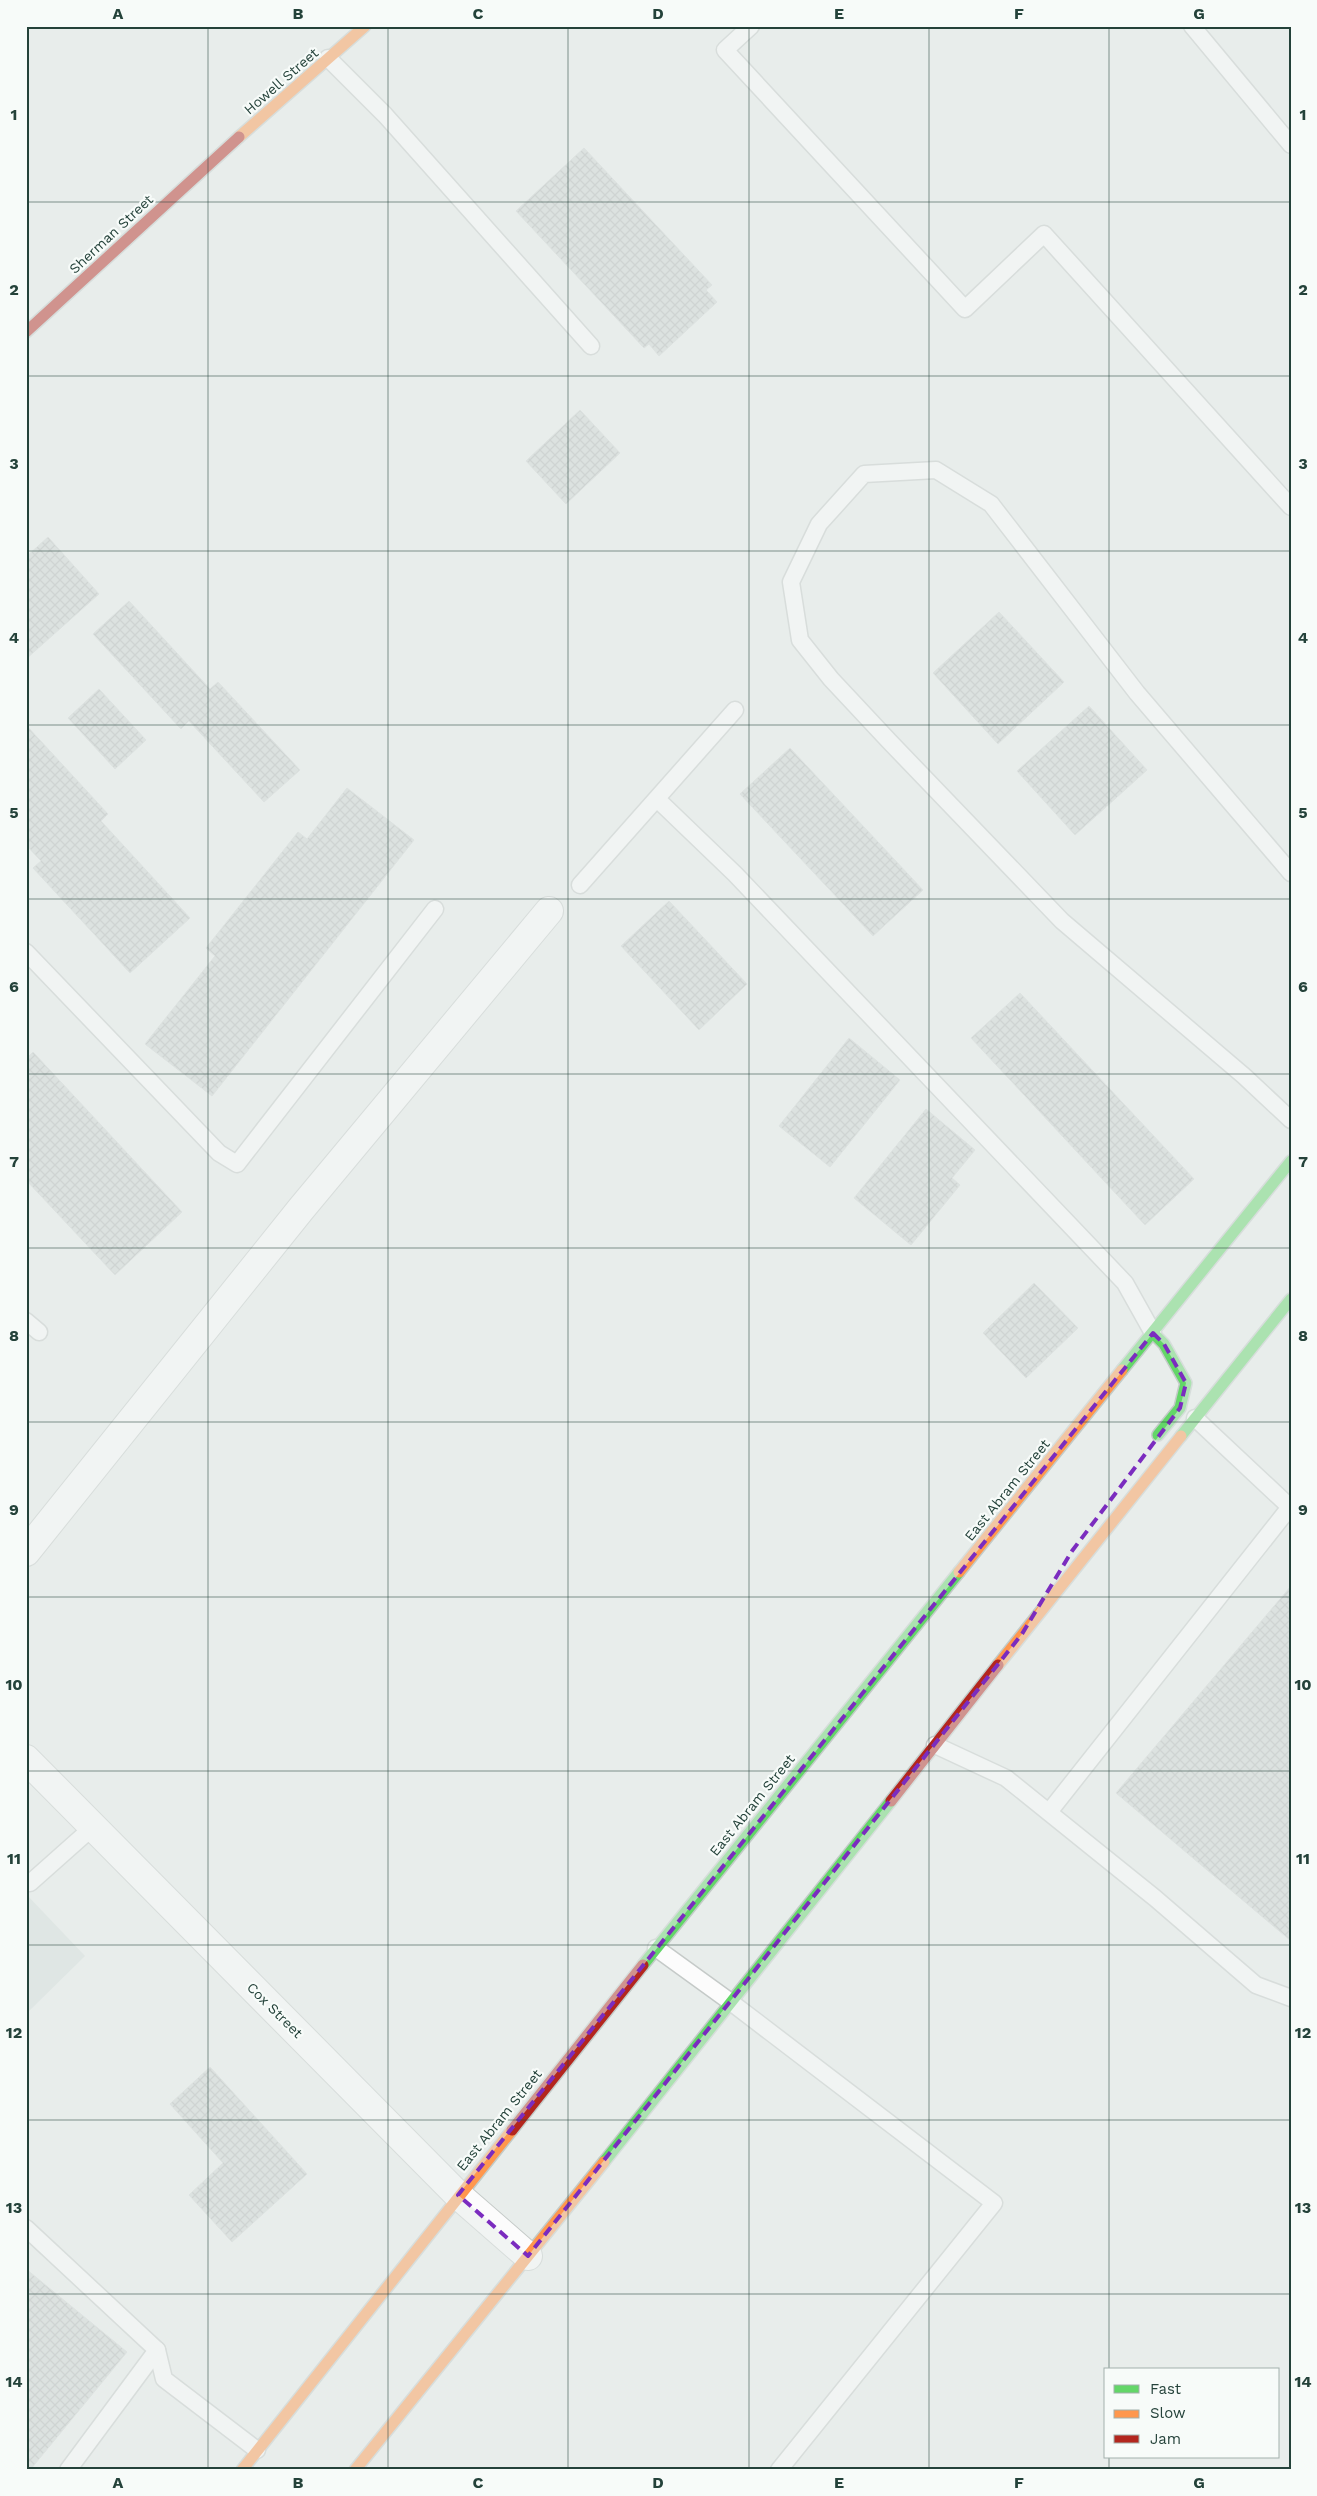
<svg xmlns="http://www.w3.org/2000/svg" width="1317" height="2496" font-family="'Work Sans',sans-serif">
	<style>
		.built { fill: #d6dedb }
		.building { fill: url(#building-cross-hatch); stroke: #d1d6d4 }
		.lines { fill: none; stroke-linecap: round; stroke-linejoin: round }
		.lane-casing { stroke: #c5cac8; stroke-width: 19 }
		.street-casing { stroke: #c5cac8; stroke-width: 30 }
		.fast-casing { stroke: #c3cbc8; stroke-width: 14 }
		.slow-casing { stroke: #c3cbc8; stroke-width: 14 }
		.jam-casing { stroke: #c3cbc8; stroke-width: 14 }
		.lane { stroke: #fcfcfc; stroke-width: 16 }
		.street { stroke: #fcfcfc; stroke-width: 28 }
		.fast { stroke: #63d668; stroke-width: 11 }
		.slow { stroke: #ff974d; stroke-width: 11 }
		.jam { stroke: #b3261e; stroke-width: 11 }
		.marked { fill: none; stroke: #7b2cbf; stroke-width: 4; stroke-dasharray: 10 6; stroke-linejoin: round }
		.grid { fill: none; stroke: #24423a; stroke-width: 1; stroke-opacity: 0.55 }
		.labels { text-anchor: middle; dominant-baseline: central; stroke-width: 4.5; stroke-linejoin: round; paint-order: stroke }
		.street-label { font-size: 14px; fill: #24423a; stroke: #f7fbf9 }
		.neatline { fill: none; stroke: #24423a; stroke-width: 2 }
		.grid-label { font-size: 16px; text-anchor: middle; font-weight: bold; fill: #24423a }
	</style>
	<defs>
		<pattern id="building-cross-hatch" width="8" height="8" patternUnits="userSpaceOnUse" patternTransform="scale(1.25)"><rect width="8" height="8" fill="#cfd4d2"/><path d="M0 0l8 8M0 8l8-8" fill="none" stroke="#b2b7b5"/></pattern>
	</defs>
	<rect width="100%" height="100%" fill="#e8edeb"/>
	<path class="built" d="M26,1894l59,62 -59,58z"/>
	<g class="building">
		<path d="M584,148l128,137 -6,5 11,12 -58,54 -10,-12 -5,4 -128,-137z"/>
		<path d="M580,410l40,43 -54,51 -40,-43z"/>
		<path d="M48,537l51,57 -73,65v-102z"/>
		<path d="M129,601l81,88 8,-7 82,88 -36,32 -75,-81 -8,8 -88,-95z"/>
		<path d="M999,612l65,70 -66,62 -65,-71z"/>
		<path d="M99,689l47,51 -31,29 -47,-51z"/>
		<path d="M1089,706l58,64 -72,65 -58,-64z"/>
		<path d="M26,725l82,89 -7,7 89,97 -60,55 -97,-105 8,-7 -15,-16z"/>
		<path d="M790,748l133,142 -50,46 -133,-142z"/>
		<path d="M347,788l67,52 -202,256 -67,-52 70,-88 -9,-8 92,-116 9,7z"/>
		<path d="M669,901l78,83 -48,46 -78,-84z"/>
		<path d="M1020,993l174,186 -49,46 -174,-187z"/>
		<path d="M849,1038l51,42 -70,87 -51,-41z"/>
		<path d="M33,1052l149,160 -67,63 -89,-95v-121z"/>
		<path d="M926,1109l49,41 -23,28 8,7 -49,60 -57,-47z"/>
		<path d="M1034,1283l44,45 -52,50 -43,-45z"/>
		<path d="M1291,1586v355l-175,-148z"/>
		<path d="M210,2067l97,107 -75,68 -43,-47 34,-32 -53,-59z"/>
		<path d="M26,2269l101,83 -97,118h-4z"/>
	</g>
	<g class="lines">
		<defs>
			<g id="lane">
				<path d="M751,26l-26,24 240,259 79,-75 247,273"/>
				<path d="M1192,26l99,119"/>
				<path d="M328,58l57,57 206,231"/>
				<path d="M657,799l78,75 390,409 28,50"/>
				<path d="M1291,873l-154,-180 -146,-189 -55,-34 -72,4 -45,50 -28,58 9,58 31,39 58,62 173,180 182,155 47,44"/>
				<path d="M580,885l155,-175"/>
				<path d="M26,952l193,201 18,11 198,-255"/>
				<path d="M26,1321l13,11"/>
				<path d="M1195,1418l96,90"/>
				<path d="M935,1745l71,33 149,120 101,87 35,13"/>
				<path d="M1049,1812l241,-305"/>
				<path d="M30,1883l63,-56"/>
				<path d="M656,1948l76,55 262,200 -215,267"/>
				<path d="M26,2228l131,122 7,29 93,71"/>
				<path d="M68,2470l89,-120"/>
			</g>
			<g id="street">
				<path d="M26,1552l275,-343 248,-298"/>
				<path d="M26,1759l432,436 70,61"/>
			</g>
			<g id="fast">
				<path d="M1153,1333l11,11 22,39 -6,25 -22,27"/>
				<path d="M1122,1370l169,-209"/>
				<path d="M1181,1436l110,-137"/>
				<path d="M643,1965l316,-393"/>
				<path d="M604,2162l287,-361"/>
			</g>
			<g id="slow">
				<path d="M239,137l126,-111"/>
				<path d="M959,1572l163,-202"/>
				<path d="M998,1665l183,-229"/>
				<path d="M242,2470l270,-340"/>
				<path d="M355,2470l249,-308"/>
			</g>
			<g id="jam">
				<path d="M26,332l213,-195"/>
				<path d="M891,1801l107,-136"/>
				<path d="M512,2130l131,-165"/>
			</g>
		</defs>
		<use href="#lane" class="lane-casing"/>
		<use href="#street" class="street-casing"/>
		<use href="#fast" class="fast-casing"/>
		<use href="#slow" class="slow-casing"/>
		<use href="#jam" class="jam-casing"/>
		<use href="#lane" class="lane"/>
		<use href="#street" class="street"/>
		<use href="#fast" class="fast"/>
		<use href="#slow" class="slow"/>
		<use href="#jam" class="jam"/>
	</g>
	<path d="M0 0H1317V2496H0ZM1153,1333l11,11 22,39 -6,25 -108,143 -50,83 -494,622 -70,-61z" fill="#e8edeb" fill-opacity=".55" fill-rule="evenodd"/>
	<path class="marked" d="M1153,1333l11,11 22,39 -6,25 -108,143 -50,83 -494,622 -70,-61z"/>
	<path class="grid" d="M208,26v2444M388,26v2444M568,26v2444M749,26v2444M929,26v2444M1109,26v2344M26,202h1265M26,376h1265M26,551h1265M26,725h1265M26,899h1265M26,1074h1265M26,1248h1265M26,1422h1265M26,1597h1265M26,1771h1265M26,1945h1265M26,2120h1265M26,2294h1265M1109,2457v13"/>
	<g class="labels">
		<g class="street-label">
			<text transform="translate(281 81) rotate(-41)">Howell Street</text>
			<text transform="translate(111 234) rotate(-43)">Sherman Street</text>
			<text transform="translate(1007 1490) rotate(-51)">East Abram Street</text>
			<text transform="translate(752 1805) rotate(-51)">East Abram Street</text>
			<text transform="translate(275 2010) rotate(45)">Cox Street</text>
			<text transform="translate(499 2120) rotate(-51)">East Abram Street</text>
		</g>
	</g>
	<rect width="1317" height="2496" fill="none" stroke="#f7fbf9" stroke-width="55"/>
	<rect x="1104" y="2368" width="175" height="90" fill="#f7fbf9" stroke="#a3b1ad"/>
	<rect x="1114" y="2385" width="25" height="8" fill="#63d668" stroke="#a3b1ad"/>
	<text x="1150" y="2394" font-size="15" fill="#24423a">Fast</text>
	<rect x="1114" y="2410" width="25" height="8" fill="#ff974d" stroke="#a3b1ad"/>
	<text x="1150" y="2418" font-size="15" fill="#24423a">Slow</text>
	<rect x="1114" y="2435" width="25" height="8" fill="#b3261e" stroke="#a3b1ad"/>
	<text x="1150" y="2444" font-size="15" fill="#24423a">Jam</text>
	<rect x="28" y="28" width="1262" height="2440" class="neatline"/>
	<g class="grid-label">
		<text x="118" y="19">A</text>
		<text x="298" y="19">B</text>
		<text x="478" y="19">C</text>
		<text x="658" y="19">D</text>
		<text x="839" y="19">E</text>
		<text x="1019" y="19">F</text>
		<text x="1199" y="19">G</text>
		<text x="14" y="120">1</text>
		<text x="1303" y="120">1</text>
		<text x="14" y="295">2</text>
		<text x="1303" y="295">2</text>
		<text x="14" y="469">3</text>
		<text x="1303" y="469">3</text>
		<text x="14" y="643">4</text>
		<text x="1303" y="643">4</text>
		<text x="14" y="818">5</text>
		<text x="1303" y="818">5</text>
		<text x="14" y="992">6</text>
		<text x="1303" y="992">6</text>
		<text x="14" y="1167">7</text>
		<text x="1303" y="1167">7</text>
		<text x="14" y="1341">8</text>
		<text x="1303" y="1341">8</text>
		<text x="14" y="1515">9</text>
		<text x="1303" y="1515">9</text>
		<text x="14" y="1690">10</text>
		<text x="1303" y="1690">10</text>
		<text x="14" y="1864">11</text>
		<text x="1303" y="1864">11</text>
		<text x="14" y="2038">12</text>
		<text x="1303" y="2038">12</text>
		<text x="14" y="2213">13</text>
		<text x="1303" y="2213">13</text>
		<text x="14" y="2387">14</text>
		<text x="1303" y="2387">14</text>
		<text x="118" y="2488">A</text>
		<text x="298" y="2488">B</text>
		<text x="478" y="2488">C</text>
		<text x="658" y="2488">D</text>
		<text x="839" y="2488">E</text>
		<text x="1019" y="2488">F</text>
		<text x="1199" y="2488">G</text>
	</g>
</svg>
